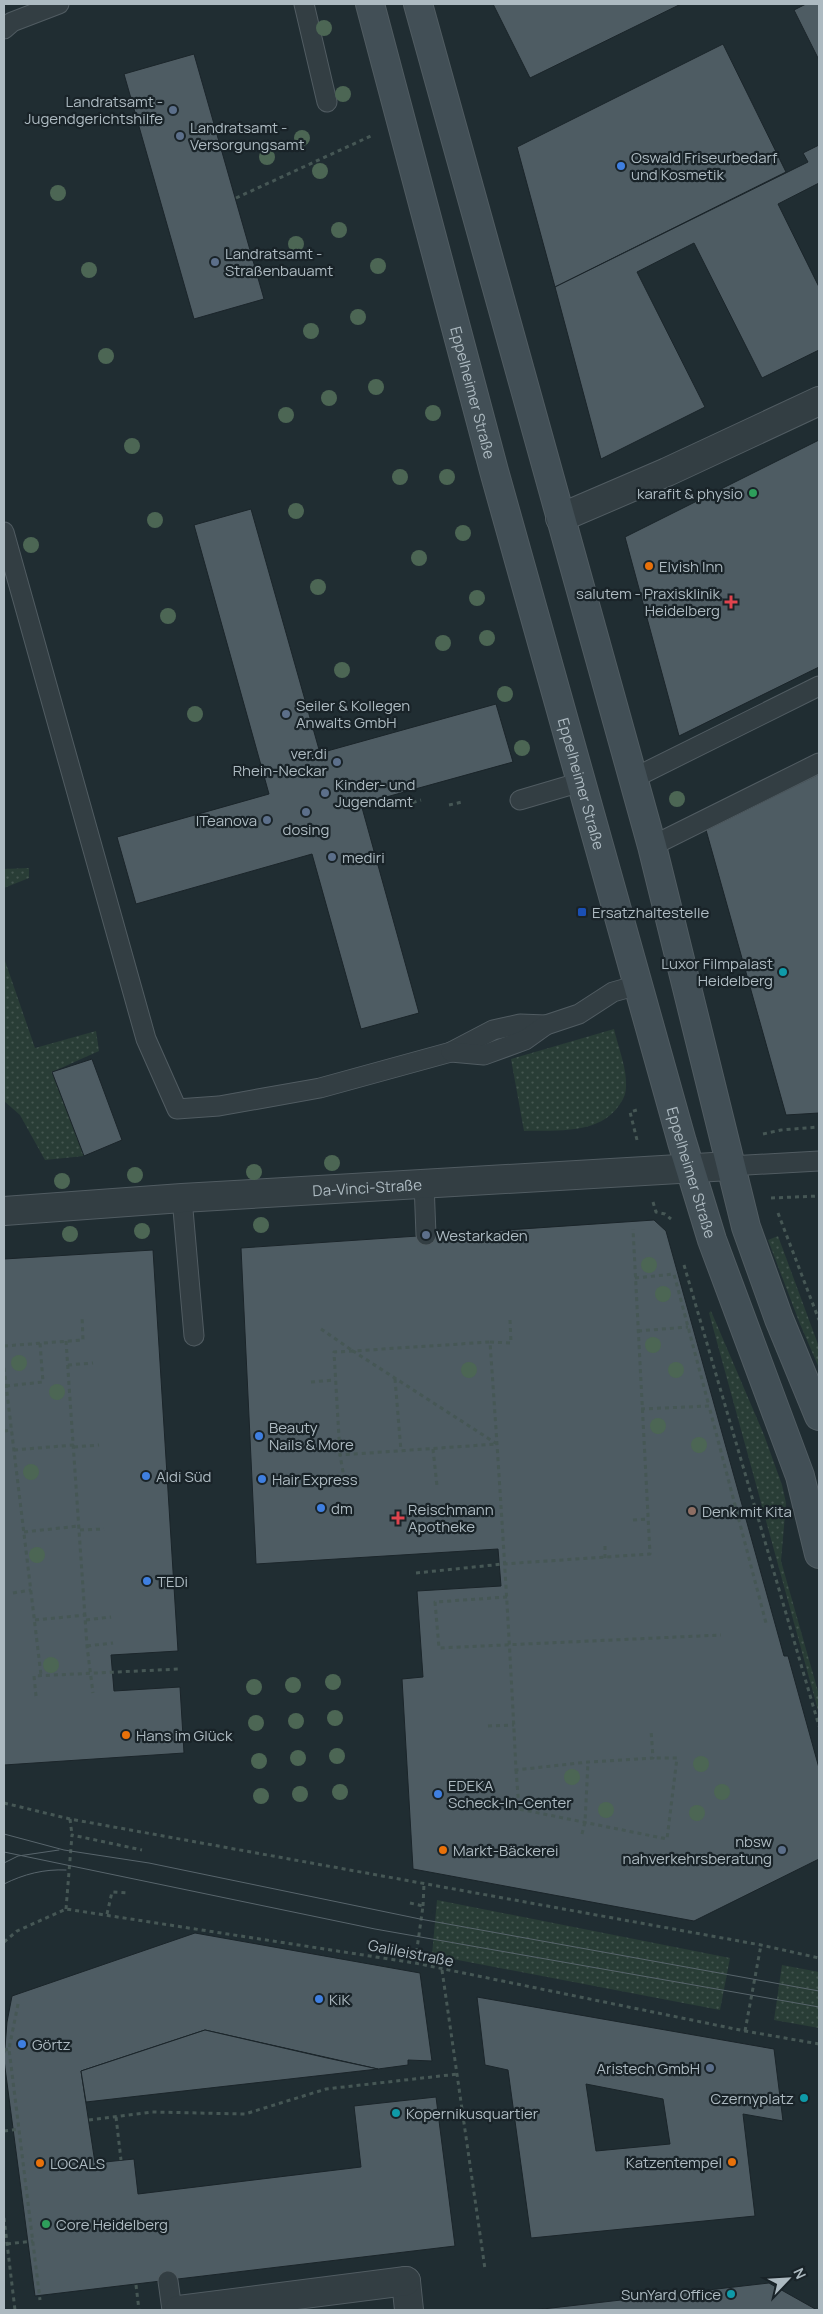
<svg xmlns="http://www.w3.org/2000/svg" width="823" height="2314" font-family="Manrope,sans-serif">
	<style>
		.grass { fill: url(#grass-dots) }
		.building { fill: #4e5c63; stroke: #1b252a; fill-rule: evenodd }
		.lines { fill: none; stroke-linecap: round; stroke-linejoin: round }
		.service-casing { stroke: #515c62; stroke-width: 21 }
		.pedestrian-casing { stroke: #515c62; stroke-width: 30 }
		.minor-casing { stroke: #515c62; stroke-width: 30 }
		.secondary-casing { stroke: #515c62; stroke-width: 30 }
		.path { stroke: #465755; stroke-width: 3; stroke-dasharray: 4 4; stroke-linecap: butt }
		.service { stroke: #333e43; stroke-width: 19 }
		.pedestrian { stroke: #333e43; stroke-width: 28 }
		.minor { stroke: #333e43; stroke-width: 28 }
		.secondary { stroke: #424f56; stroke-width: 28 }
		.tram { stroke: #58656c; stroke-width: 1 }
		.tree { fill: #4c6654 }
		.service-dot { fill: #5c6f8a; stroke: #192328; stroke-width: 2 }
		.shop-dot { fill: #3f7fe0; stroke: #192328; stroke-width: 2 }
		.leisure-dot { fill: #2e9e5b; stroke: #192328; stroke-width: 2 }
		.food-dot { fill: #e8710a; stroke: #192328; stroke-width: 2 }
		.health-dot { fill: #e0444e; stroke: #192328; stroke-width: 2 }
		.transit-dot { fill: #1a4fb4; stroke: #192328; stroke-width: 2 }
		.culture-dot { fill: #0f9aa8; stroke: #192328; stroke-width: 2 }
		.education-dot { fill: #8d6e63; stroke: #192328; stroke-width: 2 }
		.labels { text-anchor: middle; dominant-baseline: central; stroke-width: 4.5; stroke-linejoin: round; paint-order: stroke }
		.poi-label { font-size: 15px; fill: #adbac1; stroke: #192328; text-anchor: start }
		.street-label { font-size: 15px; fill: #adbac1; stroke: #192328 }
	</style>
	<defs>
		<pattern id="grass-dots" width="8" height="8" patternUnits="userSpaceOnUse" patternTransform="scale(1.25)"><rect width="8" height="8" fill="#293d36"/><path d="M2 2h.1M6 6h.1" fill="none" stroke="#455751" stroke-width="1.8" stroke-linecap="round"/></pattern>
	</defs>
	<rect width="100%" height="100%" fill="#202d32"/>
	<g class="grass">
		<path d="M29,868v10l-25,10v-19z"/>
		<path d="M4,958l31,90 61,-17 3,20 -47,21 32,84 -39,4 -25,-45 -16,-14z"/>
		<path d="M614,1029c4,18 13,39 12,57 0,7 -2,12 -6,18 -20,31 -63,26 -96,27l-13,-72z"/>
		<path d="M778,1236l41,111v21l-19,-44 -32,-84z"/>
		<path d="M711,1311l53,124 18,50 4,18 -5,58 38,134v19l-110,-401z"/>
		<path d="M437,1900l293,58 -10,52 -288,-55z"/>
		<path d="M782,1965l37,7v56l-45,-8z"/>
	</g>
	<g class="building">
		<path d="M493,4h188l-151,74z"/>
		<path d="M806,4h13v56l-25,-50z"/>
		<path d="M723,44l63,128 -231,115 -38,-140z"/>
		<path d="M194,54l70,245 -70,20 -70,-245z"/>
		<path d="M819,145v38l-41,21 41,83v63l-57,28 -68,-135 -57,29 68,135 -104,52 -46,-172 253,-125 -5,-9z"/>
		<path d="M819,440v227l-140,69 -54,-199z"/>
		<path d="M251,509l69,244 176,-49 17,58 -152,42 58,209 -58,16 -49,-175 -176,50 -19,-67 152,-43 -75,-269z"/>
		<path d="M819,774v339l-33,2 -80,-285z"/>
		<path d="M92,1059l30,81 -38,16 -32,-84z"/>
		<path d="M654,1220l12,11 118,425h4l31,112v91l-125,62 -281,-52 -11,-190 21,-2 -6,-86 84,-5 -3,-37 -242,15 -15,-316z"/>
		<path d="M153,1250l25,401 -67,4 3,36 66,-4 4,66 -180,12v-506z"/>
		<path d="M195,1933l225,40 12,88 -24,-1v5l-30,4 -173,-39 -124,41 14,92 39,-4 4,35 223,-27 -7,-61 82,-9 19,149 -420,50 -31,-236 3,-38 5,-26z"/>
		<path d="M477,1997l297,52 9,72 -40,-7 12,102 -224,22 -23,-168 -23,-5zM586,2084l77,15 7,45 -74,7z"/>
		<path d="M205,2030l122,28 51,11 -292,33 -5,-31z"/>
		<path d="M769,2283l48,27h-283l87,-10z"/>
	</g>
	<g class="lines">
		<defs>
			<g id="service">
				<path d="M304,4l23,98"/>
				<path d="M4,29l8,-7 47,-18"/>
				<path d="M4,532l142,507 31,70 42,-3 101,-18 131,-36 42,-22 27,-6 26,1"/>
				<path d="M632,779l187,-93"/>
				<path d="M520,800l61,-18"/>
				<path d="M652,846l167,-83"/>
				<path d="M451,1052l33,3 41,-15 21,-15 33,-11 34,-22 25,-7"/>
				<path d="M730,1166l89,-5"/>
				<path d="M424,1183l2,52"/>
				<path d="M182,1198l12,138"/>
				<path d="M168,2281l4,29"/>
			</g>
			<path id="pedestrian" d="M406,2281l3,29"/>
			<g id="minor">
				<path d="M560,518l107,-46 152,-71"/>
				<path id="s1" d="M4,1211l178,-13 548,-32"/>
				<path d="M179,2310l227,-29"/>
			</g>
			<g id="secondary">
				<path id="s2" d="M370,4l124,467 188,671 30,98 88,236 19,78"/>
				<path d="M418,4l234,842 94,381 33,92 40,97"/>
			</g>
		</defs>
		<use href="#service" class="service-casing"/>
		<use href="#pedestrian" class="pedestrian-casing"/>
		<use href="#minor" class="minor-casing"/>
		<use href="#secondary" class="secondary-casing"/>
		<g class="path">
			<path d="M236,198l137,-63"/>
			<path d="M405,805l16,-5"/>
			<path d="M449,805l13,-3"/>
			<path d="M763,1134l18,-4 38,-3"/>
			<path d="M637,1140l-7,-28 10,-3"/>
			<path d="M771,1198l48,-2"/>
			<path d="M653,1202l3,10 9,2 6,5"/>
			<path d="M778,1213l41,107"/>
			<path d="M684,1265l135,461"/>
			<path d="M635,1278l39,-4 35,132"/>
			<path d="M321,1329l32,22"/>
			<path d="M638,1331l50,-4"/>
			<path d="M66,1341l21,305 6,47"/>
			<path d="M490,1342l21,1 -1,-23"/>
			<path d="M4,1346l79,-6 -1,-24"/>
			<path d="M353,1351l-19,1 6,103 157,-11"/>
			<path d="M68,1365l25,-2"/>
			<path d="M4,1368l37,307"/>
			<path d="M395,1379l6,72"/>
			<path d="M311,1382l24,-2"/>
			<path d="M6,1386l37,-4 -3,-39"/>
			<path d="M641,1409l68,-3 57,217"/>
			<path d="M4,1431l8,-1"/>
			<path d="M497,1444l-144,-93 137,-9c10,143 19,285 26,428l72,-8 65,-4 -2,-28"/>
			<path d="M74,1447l25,-2"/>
			<path d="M433,1449l4,37"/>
			<path d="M14,1450l60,-5"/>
			<path d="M317,1479l27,-2 -4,-22"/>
			<path d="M633,1520l15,-1"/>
			<path d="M80,1530l24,-1"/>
			<path d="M24,1532l55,-6"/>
			<path d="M605,1558v-15"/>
			<path d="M416,1573l87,-9 147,-10 -17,-325"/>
			<path d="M13,1593l18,-3"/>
			<path d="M507,1597l-72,5 4,46 282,-13"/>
			<path d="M35,1620l51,-5"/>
			<path d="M86,1620l25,-3"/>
			<path d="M87,1646l26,-3"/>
			<path d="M36,1696l-2,-20 145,-7"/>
			<path d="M488,1726l26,-1"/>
			<path d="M516,1770l3,39 148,30 10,-81h-24"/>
			<path d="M4,1803l66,16 691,126 58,13"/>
			<path d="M495,1804l24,5"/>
			<path d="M70,1819l2,16"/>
			<path d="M582,1834l3,-12 3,-60"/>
			<path d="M410,1903l13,3 -8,57"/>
			<path d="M423,1906l1,-22"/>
			<path d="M66,1909l6,-74 70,15"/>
			<path d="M107,1914l5,-22 17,1"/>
			<path d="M4,1942l13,-11 49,-22 349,54 330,68 74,13"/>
			<path d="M442,1970l43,299"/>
			<path d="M18,2004l-9,45 31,251"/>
			<path d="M745,2031l16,-86"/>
			<path d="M4,2050l5,-1"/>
			<path d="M116,2117l5,43"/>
			<path d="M89,2120l63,-8 93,2 81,-25 132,-15"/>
			<path d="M4,2131l15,-2"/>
			<path d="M4,2218l11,92"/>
			<path d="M7,2244l26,-3"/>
			<path d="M136,2285l3,25"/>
		</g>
		<use href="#service" class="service"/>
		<use href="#pedestrian" class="pedestrian"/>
		<use href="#minor" class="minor"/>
		<use href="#secondary" class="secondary"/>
		<g class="tram">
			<path d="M4,1834l60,16 85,13 271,56 399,72"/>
			<path d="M4,1852l371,77 444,78"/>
			<path d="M4,1863l14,-7 41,-6"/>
			<path d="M4,1884c20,-10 40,-15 62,-14"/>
		</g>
	</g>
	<g class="tree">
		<circle cx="324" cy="28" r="8"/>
		<circle cx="343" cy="94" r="8"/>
		<circle cx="302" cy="138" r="8"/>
		<circle cx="267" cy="157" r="8"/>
		<circle cx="320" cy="171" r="8"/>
		<circle cx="58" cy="193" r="8"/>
		<circle cx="339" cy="230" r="8"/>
		<circle cx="296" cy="244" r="8"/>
		<circle cx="378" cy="266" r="8"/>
		<circle cx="89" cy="270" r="8"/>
		<circle cx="358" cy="317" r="8"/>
		<circle cx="311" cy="331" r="8"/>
		<circle cx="106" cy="356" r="8"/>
		<circle cx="376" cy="387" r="8"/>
		<circle cx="329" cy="398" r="8"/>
		<circle cx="433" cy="413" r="8"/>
		<circle cx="286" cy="415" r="8"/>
		<circle cx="132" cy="446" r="8"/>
		<circle cx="400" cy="477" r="8"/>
		<circle cx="447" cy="477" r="8"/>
		<circle cx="296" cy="511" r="8"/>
		<circle cx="155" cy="520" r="8"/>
		<circle cx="463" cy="533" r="8"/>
		<circle cx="31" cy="545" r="8"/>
		<circle cx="419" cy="558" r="8"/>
		<circle cx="318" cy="587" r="8"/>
		<circle cx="477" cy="598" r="8"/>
		<circle cx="168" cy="616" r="8"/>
		<circle cx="487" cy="638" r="8"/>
		<circle cx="443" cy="643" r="8"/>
		<circle cx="342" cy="670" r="8"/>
		<circle cx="505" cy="694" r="8"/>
		<circle cx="195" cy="714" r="8"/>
		<circle cx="522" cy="748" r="8"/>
		<circle cx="677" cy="799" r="8"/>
		<circle cx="332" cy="1163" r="8"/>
		<circle cx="254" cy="1172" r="8"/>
		<circle cx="135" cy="1175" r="8"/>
		<circle cx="62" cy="1181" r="8"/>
		<circle cx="261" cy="1225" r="8"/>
		<circle cx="142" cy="1231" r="8"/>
		<circle cx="70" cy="1234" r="8"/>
		<circle cx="649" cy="1265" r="8"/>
		<circle cx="663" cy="1294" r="8"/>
		<circle cx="653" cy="1345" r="8"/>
		<circle cx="19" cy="1363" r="8"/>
		<circle cx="469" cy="1370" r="8"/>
		<circle cx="676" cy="1370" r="8"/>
		<circle cx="57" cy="1392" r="8"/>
		<circle cx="658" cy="1426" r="8"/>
		<circle cx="699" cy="1445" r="8"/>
		<circle cx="31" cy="1472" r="8"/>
		<circle cx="37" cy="1555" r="8"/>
		<circle cx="51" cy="1665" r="8"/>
		<circle cx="333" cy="1682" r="8"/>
		<circle cx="293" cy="1685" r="8"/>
		<circle cx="254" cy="1687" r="8"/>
		<circle cx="335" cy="1718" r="8"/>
		<circle cx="296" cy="1721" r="8"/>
		<circle cx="256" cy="1723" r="8"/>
		<circle cx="337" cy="1756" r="8"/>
		<circle cx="298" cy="1758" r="8"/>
		<circle cx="259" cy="1761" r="8"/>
		<circle cx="701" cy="1764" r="8"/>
		<circle cx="572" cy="1777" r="8"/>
		<circle cx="340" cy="1792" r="8"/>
		<circle cx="722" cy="1792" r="8"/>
		<circle cx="300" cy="1794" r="8"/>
		<circle cx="261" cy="1796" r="8"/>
		<circle cx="606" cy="1810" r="8"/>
		<circle cx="697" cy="1813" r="8"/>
	</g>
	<g class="service-dot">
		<circle cx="173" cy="110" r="5"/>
		<circle cx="180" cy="136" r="5"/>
		<circle cx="215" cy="262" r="5"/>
		<circle cx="286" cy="714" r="5"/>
		<circle cx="337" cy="762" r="5"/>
		<circle cx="325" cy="793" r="5"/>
		<circle cx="306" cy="812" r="5"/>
		<circle cx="267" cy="820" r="5"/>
		<circle cx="332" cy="857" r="5"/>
		<circle cx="426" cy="1235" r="5"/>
		<circle cx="782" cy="1850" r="5"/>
		<circle cx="710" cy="2068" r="5"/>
	</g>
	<g class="shop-dot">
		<circle cx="621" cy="166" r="5"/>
		<circle cx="259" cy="1436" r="5"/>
		<circle cx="146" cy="1476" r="5"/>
		<circle cx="262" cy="1479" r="5"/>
		<circle cx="321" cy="1508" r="5"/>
		<circle cx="147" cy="1581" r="5"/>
		<circle cx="438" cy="1794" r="5"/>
		<circle cx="319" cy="1999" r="5"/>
		<circle cx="22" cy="2044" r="5"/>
	</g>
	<g class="leisure-dot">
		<circle cx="753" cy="493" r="5"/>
		<circle cx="46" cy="2224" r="5"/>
	</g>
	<g class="food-dot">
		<circle cx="649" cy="566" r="5"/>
		<circle cx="126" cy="1735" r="5"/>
		<circle cx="443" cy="1850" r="5"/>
		<circle cx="732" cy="2162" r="5"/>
		<circle cx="40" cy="2163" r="5"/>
	</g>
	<g class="health-dot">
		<path d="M728.5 594.5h5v5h5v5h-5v5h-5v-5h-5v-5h5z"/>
		<path d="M395.5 1510.5h5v5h5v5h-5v5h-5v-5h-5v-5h5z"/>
	</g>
	<rect class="transit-dot" x="577" y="907" width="10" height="10" rx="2.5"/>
	<g class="culture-dot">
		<circle cx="783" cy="972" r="5"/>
		<circle cx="804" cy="2098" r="5"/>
		<circle cx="396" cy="2113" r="5"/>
		<circle cx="731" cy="2294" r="5"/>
	</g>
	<circle class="education-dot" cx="692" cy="1511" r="5"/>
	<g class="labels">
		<g class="poi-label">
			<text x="163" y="101" text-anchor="end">Landratsamt -<tspan x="163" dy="17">Jugendgerichtshilfe</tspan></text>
			<text x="190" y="127">Landratsamt -<tspan x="190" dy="17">Versorgungsamt</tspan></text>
			<text x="631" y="157">Oswald Friseurbedarf<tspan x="631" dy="17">und Kosmetik</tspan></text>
			<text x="225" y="253">Landratsamt -<tspan x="225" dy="17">Straßenbauamt</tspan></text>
			<text x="743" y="493" text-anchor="end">karafit &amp; physio</text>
			<text x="659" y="566">Elvish Inn</text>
			<text x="720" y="593" text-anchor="end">salutem - Praxisklinik<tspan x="720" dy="17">Heidelberg</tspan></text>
			<text x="296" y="705">Seiler &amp; Kollegen<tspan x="296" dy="17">Anwalts GmbH</tspan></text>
			<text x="327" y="753" text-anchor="end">ver.di<tspan x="327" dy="17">Rhein-Neckar</tspan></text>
			<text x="335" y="784">Kinder- und<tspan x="335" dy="17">Jugendamt</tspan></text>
			<text x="257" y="820" text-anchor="end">ITeanova</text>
			<text x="306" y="829" text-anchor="middle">dosing</text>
			<text x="342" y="857">mediri</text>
			<text x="592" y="912">Ersatzhaltestelle</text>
			<text x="773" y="963" text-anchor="end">Luxor Filmpalast<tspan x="773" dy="17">Heidelberg</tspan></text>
			<text x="436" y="1235">Westarkaden</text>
			<text x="269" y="1427">Beauty<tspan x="269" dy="17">Nails &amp; More</tspan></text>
			<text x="156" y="1476">Aldi Süd</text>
			<text x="272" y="1479">Hair Express</text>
			<text x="331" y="1508">dm</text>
			<text x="408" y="1509">Reischmann<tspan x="408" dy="17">Apotheke</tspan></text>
			<text x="702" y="1511">Denk mit Kita</text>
			<text x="157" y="1581">TEDi</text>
			<text x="136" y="1735">Hans im Glück</text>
			<text x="448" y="1785">EDEKA<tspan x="448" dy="17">Scheck-In-Center</tspan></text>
			<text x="772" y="1841" text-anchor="end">nbsw<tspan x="772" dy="17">nahverkehrsberatung</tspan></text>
			<text x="453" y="1850">Markt-Bäckerei</text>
			<text x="329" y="1999">KiK</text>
			<text x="32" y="2044">Görtz</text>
			<text x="700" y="2068" text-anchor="end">Aristech GmbH</text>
			<text x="794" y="2098" text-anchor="end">Czernyplatz</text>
			<text x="406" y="2113">Kopernikusquartier</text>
			<text x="722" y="2162" text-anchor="end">Katzentempel</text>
			<text x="50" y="2163">LOCALS</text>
			<text x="56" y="2224">Core Heidelberg</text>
			<text x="721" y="2294" text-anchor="end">SunYard Office</text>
		</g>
		<g class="street-label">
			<text stroke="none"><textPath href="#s2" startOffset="402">Eppelheimer Straße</textPath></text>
			<text stroke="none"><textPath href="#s2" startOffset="808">Eppelheimer Straße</textPath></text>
			<text stroke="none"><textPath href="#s2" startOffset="1212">Eppelheimer Straße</textPath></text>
			<text stroke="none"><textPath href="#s1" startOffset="364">Da-Vinci-Straße</textPath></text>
			<text transform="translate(411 1953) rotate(11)">Galileistraße</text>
		</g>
	</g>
	<rect width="823" height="2314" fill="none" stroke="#adbac1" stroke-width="10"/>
	<g transform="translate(788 2279) rotate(65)" stroke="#192328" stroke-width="4" paint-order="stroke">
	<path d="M0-4L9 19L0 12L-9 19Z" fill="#adbac1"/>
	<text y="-8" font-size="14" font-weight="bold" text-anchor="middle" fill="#adbac1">N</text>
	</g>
</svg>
